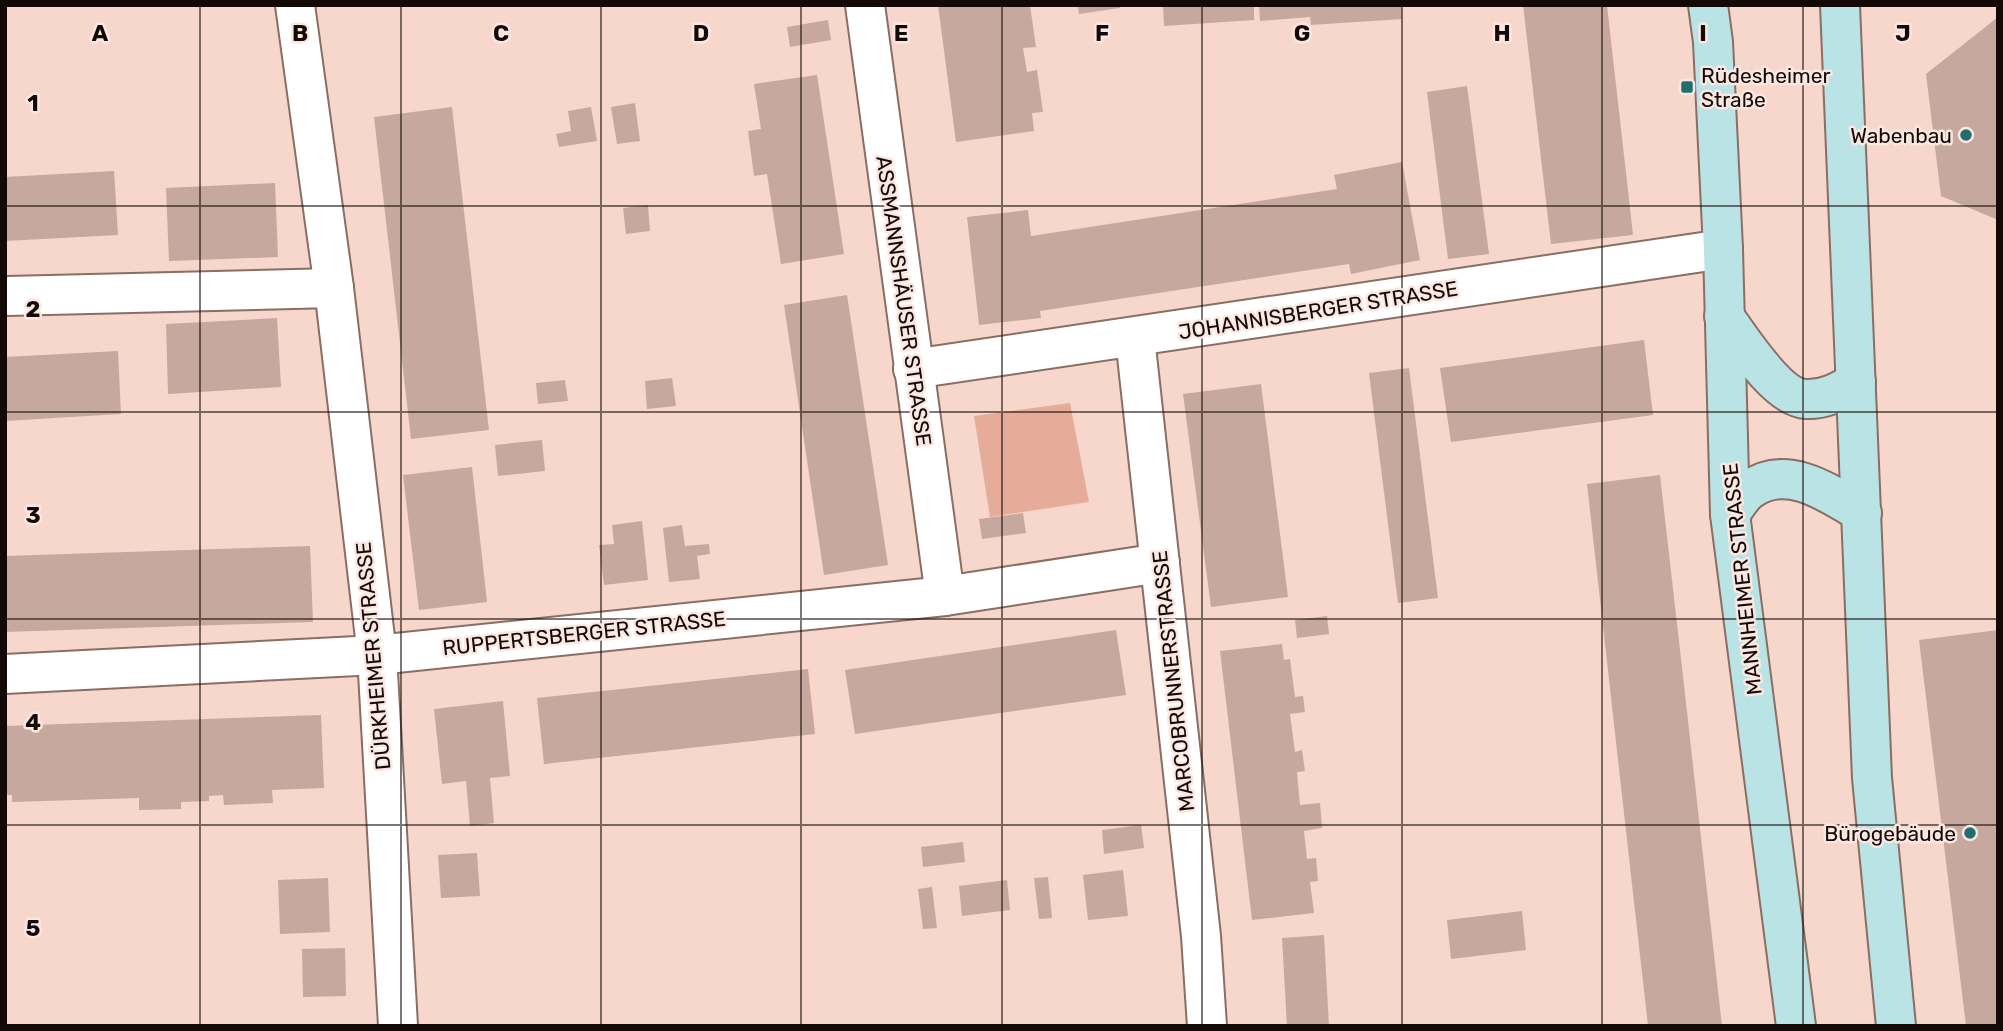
<svg xmlns="http://www.w3.org/2000/svg" width="2003" height="1031" font-family="Rubik,sans-serif">
	<style>
		.green { fill: #e6ac99 }
		.building { fill: #c7a89e }
		.lines { fill: none; stroke-linecap: round; stroke-linejoin: round }
		.minor-casing { stroke: #8a6e64; stroke-width: 42 }
		.secondary-casing { stroke: #8a6e64; stroke-width: 42 }
		.minor { stroke: #fff; stroke-width: 38 }
		.secondary { stroke: #bae3e5; stroke-width: 38 }
		.grid { fill: none; stroke: #130906; stroke-width: 2; stroke-opacity: 0.55 }
		.poi-dot { fill: #216d70; stroke: #fbe7e1; stroke-width: 2.5 }
		.labels { text-anchor: middle; dominant-baseline: central; stroke-width: 5; stroke-linejoin: round; paint-order: stroke }
		.poi-label { font-size: 21px; fill: #130906; stroke: #fbe7e1; text-anchor: end }
		.street-label { font-size: 21px; fill: #130906; stroke: #fbe7e1 }
		.grid-label { font-size: 23px; text-anchor: middle; font-weight: bold; fill: #130906; stroke: #fbe7e1; stroke-width: 5; stroke-linejoin: round; paint-order: stroke }
	</style>
	<rect width="100%" height="100%" fill="#f7d7cc"/>
	<path class="green" d="M1070,403l19,99 -99,15 -16,-101z"/>
	<g class="building">
		<path d="M938,5h92l6,42 -13,1 4,24 10,-2 6,42 -11,1 2,18 -78,11z"/>
		<path d="M1078,5h42v3l-41,6z"/>
		<path d="M1163,5h91v15l-90,6z"/>
		<path d="M1259,5h142l1,14 -91,6 -1,-8 -50,4z"/>
		<path d="M1523,5h84l26,230 -82,9z"/>
		<path d="M1998,17v203l-57,-24 -15,-122z"/>
		<path d="M828,20l3,20 -41,7 -3,-20z"/>
		<path d="M817,75l27,179 -63,10 -14,-90 -13,2 -6,-45 13,-2 -7,-45z"/>
		<path d="M1467,86l22,168 -41,5 -21,-167z"/>
		<path d="M635,103l5,38 -23,3 -6,-37z"/>
		<path d="M452,107l37,323 -78,9 -37,-322z"/>
		<path d="M591,107l6,34 -38,6 -3,-13 15,-3 -3,-20z"/>
		<path d="M1402,162l18,98 -69,14 -2,-10 -309,47 1,7 -62,7 -12,-108 61,-7 3,26 306,-47 -3,-14z"/>
		<path d="M114,171l4,64 -113,6v-64z"/>
		<path d="M275,183l3,74 -109,4 -3,-73z"/>
		<path d="M648,205l2,26 -24,3 -3,-26z"/>
		<path d="M847,295l41,270 -64,10 -40,-270z"/>
		<path d="M277,318l4,69 -113,7 -2,-70z"/>
		<path d="M1644,340l9,75 -202,27 -11,-74z"/>
		<path d="M118,351l3,63 -116,7v-64z"/>
		<path d="M1409,368l29,230 -40,5 -29,-230z"/>
		<path d="M672,378l4,28 -29,3 -2,-28z"/>
		<path d="M565,380l3,21 -30,3 -2,-21z"/>
		<path d="M1261,384l27,213 -77,10 -28,-213z"/>
		<path d="M542,440l3,31 -47,5 -3,-31z"/>
		<path d="M472,467l15,135 -68,8 -16,-135z"/>
		<path d="M1660,475l24,210 38,341h-74l-14,-124 -47,-418z"/>
		<path d="M1023,513l3,20 -44,6 -3,-20z"/>
		<path d="M642,521l6,59 -44,5 -5,-40 15,-1 -2,-19z"/>
		<path d="M682,525l3,21 24,-2 1,10 -13,2 3,23 -31,3 -6,-54z"/>
		<path d="M310,546l3,76 -308,10v-76z"/>
		<path d="M1327,616l2,18 -32,4 -2,-18z"/>
		<path d="M1116,630l10,65 -271,39 -10,-64z"/>
		<path d="M1998,630v396h-32l-47,-386z"/>
		<path d="M1282,644l2,16 6,-1 5,38 8,-1 2,16 -15,2 5,38 7,-2 3,21 -8,1 3,33 20,-2 2,25 -18,3 3,28 9,-1 2,23 -8,1 4,31 -62,7 -32,-269z"/>
		<path d="M808,669l7,65 -271,30 -7,-66z"/>
		<path d="M503,701l7,75 -20,2 4,45 -24,3 -4,-45 -24,3 -8,-75z"/>
		<path d="M321,715l3,73 -52,2 1,13 -49,2 -1,-10 -14,1v5l-28,1v7l-42,1v-12l-127,4v-7h-7v-69z"/>
		<path d="M1141,825l3,23 -40,6 -2,-24z"/>
		<path d="M963,842l2,20 -42,5 -2,-20z"/>
		<path d="M477,853l3,43 -39,2 -3,-43z"/>
		<path d="M1123,870l5,46 -40,4 -5,-45z"/>
		<path d="M1048,877l4,41 -13,1 -5,-41z"/>
		<path d="M328,878l2,54 -50,2 -2,-54z"/>
		<path d="M1007,880l3,30 -48,6 -3,-30z"/>
		<path d="M932,887l5,41 -14,1 -5,-40z"/>
		<path d="M1522,911l4,39 -75,9 -4,-39z"/>
		<path d="M1324,935l5,91h-42l-5,-88z"/>
		<path d="M345,948l1,48 -43,1 -1,-48z"/>
	</g>
	<g class="lines">
		<defs>
			<g id="minor">
				<path d="M295,5l39,283 43,367 21,371"/>
				<path d="M865,5l80,591"/>
				<path d="M7,296l327,-8"/>
				<path d="M1135,338l66,598 6,90"/>
				<path d="M913,369l810,-120"/>
				<path d="M5,674l372,-19 568,-59 215,-33"/>
			</g>
			<g id="secondary">
				<path d="M1708,5l5,37 10,207 7,265 66,512"/>
				<path d="M1840,5l32,773 24,248"/>
				<path d="M1724,316c16,22 53,82 82,83 19,1 34,-8 50,-17"/>
				<path d="M1730,514c6,-8 13,-20 21,-25 37,-26 79,5 111,24"/>
			</g>
		</defs>
		<use href="#minor" class="minor-casing"/>
		<use href="#secondary" class="secondary-casing"/>
		<use href="#minor" class="minor"/>
		<use href="#secondary" class="secondary"/>
	</g>
	<path class="grid" d="M200,5v1021M401,5v1021M601,5v1021M801,5v1021M1002,5v1021M1202,5v1021M1402,5v1021M1602,5v1021M1803,5v1021M5,206h1993M5,412h1993M5,619h1993M5,825h1993"/>
	<g class="poi-dot">
		<rect x="1680" y="80" width="14" height="14" rx="3.5"/>
		<circle cx="1966" cy="135" r="7"/>
		<circle cx="1970" cy="833" r="7"/>
	</g>
	<g class="labels">
		<g class="poi-label">
			<text x="1701" y="75" text-anchor="start">Rüdesheimer<tspan x="1701" dy="24">Straße</tspan></text>
			<text x="1952" y="135">Wabenbau</text>
			<text x="1956" y="833">Bürogebäude</text>
		</g>
		<g class="street-label">
			<text transform="translate(904 301) rotate(82)">ASSMANNSHÄUSER STRASSE</text>
			<text transform="translate(1318 310) rotate(-9)">JOHANNISBERGER STRASSE</text>
			<text transform="translate(1742 579) rotate(-96)">MANNHEIMER STRASSE</text>
			<text transform="translate(584 633) rotate(-6)">RUPPERTSBERGER STRASSE</text>
			<text transform="translate(373 656) rotate(-95)">DÜRKHEIMER STRASSE</text>
			<text transform="translate(1173 681) rotate(-96)">MARCOBRUNNERSTRASSE</text>
		</g>
	</g>
	<g class="grid-label">
		<text x="100" y="41">A</text>
		<text x="300" y="41">B</text>
		<text x="501" y="41">C</text>
		<text x="701" y="41">D</text>
		<text x="901" y="41">E</text>
		<text x="1102" y="41">F</text>
		<text x="1302" y="41">G</text>
		<text x="1502" y="41">H</text>
		<text x="1703" y="41">I</text>
		<text x="1903" y="41">J</text>
		<text x="33" y="111">1</text>
		<text x="33" y="317">2</text>
		<text x="33" y="523">3</text>
		<text x="33" y="730">4</text>
		<text x="33" y="936">5</text>
	</g>
	<rect width="2003" height="1031" fill="none" stroke="#130906" stroke-width="14"/>
</svg>
